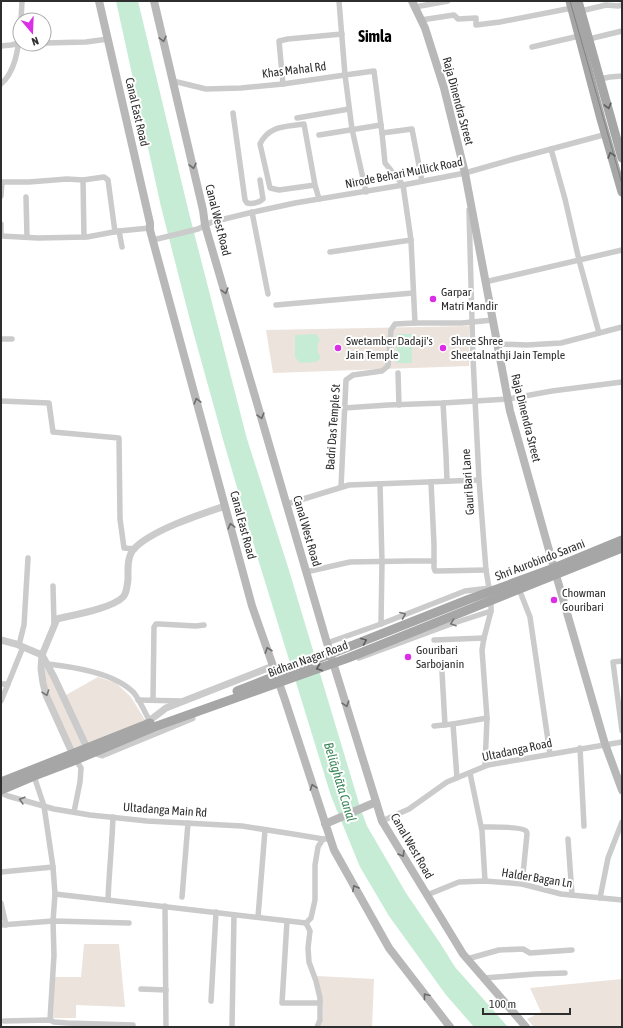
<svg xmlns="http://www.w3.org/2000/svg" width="623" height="1028" font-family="'Asap Condensed',sans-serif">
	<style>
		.green { fill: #ece3dc }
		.water { fill: #c7ecd6 }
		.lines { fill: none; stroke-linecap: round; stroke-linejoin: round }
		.minor { stroke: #cbcbcb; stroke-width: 5.5 }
		.tertiary { stroke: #cbcbcb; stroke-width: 7 }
		.secondary { stroke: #b8b8b8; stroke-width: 8 }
		.primary { stroke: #a6a6a6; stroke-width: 9 }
		.tram { stroke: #838383; stroke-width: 1 }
		.oneway { stroke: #6c6c6c }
		.oneway2 { stroke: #5e5e5e }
		.oneway3 { stroke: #757575 }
		.poi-dot { fill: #db2ee7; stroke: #fff; stroke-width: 1.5 }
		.labels { text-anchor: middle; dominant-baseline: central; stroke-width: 4; stroke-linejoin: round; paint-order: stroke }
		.street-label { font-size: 12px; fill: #2e2e2e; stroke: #fff }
		.poi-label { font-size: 12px; fill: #2e2e2e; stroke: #fff; text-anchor: start }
		.water-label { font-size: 13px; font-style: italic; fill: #378455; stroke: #fff }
		.district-label { font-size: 16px; font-weight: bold; fill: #000; stroke: #fff }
	</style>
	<rect width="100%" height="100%" fill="#fff"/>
	<g class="green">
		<path d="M469,326v40l-196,7 -7,-43z"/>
		<path d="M43,660l41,88 -10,5 -29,-69z"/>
		<path d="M98,677l18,6 15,14 14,23 -57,26 -24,-50z"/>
		<path d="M84,944h35l6,63 -49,-2v13h-23l1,-41h27z"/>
		<path d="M317,976l57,3 -2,48h-47l-5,-1c7,-13 0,-36 -3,-50z"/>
		<path d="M622,979v48h-88l-7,-8 14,-7 -11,-24z"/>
	</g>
	<g class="water">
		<path d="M116,1h22l51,212 58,226 41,128 73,243 6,16 39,67 34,50 15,24 53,60h-34l-28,-32 -57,-79 -29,-49 -29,-71 -73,-237 -34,-116 -33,-119 -30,-117z"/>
		<path d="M316,334l4,5c-4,7 -3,11 1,19l-5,4 -16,1 -5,-6v-22z"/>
		<path d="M397,334h15v29h-16z"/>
	</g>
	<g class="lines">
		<g class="minor">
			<path d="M415,7l33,-6"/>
			<path d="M581,11l25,-6 12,1 4,-1"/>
			<path d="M21,20l1,-19"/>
			<path d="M421,20l33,-5 4,4 18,-1v7l24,-3 72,-14"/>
			<path d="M589,39l33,-8"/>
			<path d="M44,43l42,-1 22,-3"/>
			<path d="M1,46l10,-1 9,-2"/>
			<path d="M532,47l47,-11"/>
			<path d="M600,79l10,-2 12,-1"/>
			<path d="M173,81l33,8 35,-1 42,-4 62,-9 -6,-74"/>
			<path d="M1,84c14,-12 17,-34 19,-52"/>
			<path d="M283,84l-4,-43 9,-2 54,-5"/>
			<path d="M233,113l12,87 2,3c5,1 12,0 16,-4l-3,-19"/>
			<path d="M297,118l52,-9"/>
			<path d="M382,133l3,30 18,22 8,55 4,83"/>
			<path d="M319,135l62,-10"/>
			<path d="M551,149l14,50 14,61 20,73"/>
			<path d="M83,180l1,57"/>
			<path d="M315,185l-36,5 -9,-2 -10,-44c9,-19 26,-17 44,-20l11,61 4,14"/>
			<path d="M366,192l-14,-63 -7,-54 29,-4 8,62 30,-4 10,52"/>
			<path d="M1,196l1,-14h27l38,-3 16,1 21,-3 4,3 7,52"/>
			<path d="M26,197l1,40"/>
			<path d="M469,210l4,148 6,122 7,90 5,30v11l-7,27 -2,12 5,68 -2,48"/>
			<path d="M252,212l16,82"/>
			<path d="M1,224v12"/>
			<path d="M119,231l3,16"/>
			<path d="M1,236l37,2 49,-1 32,-6 31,-3"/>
			<path d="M153,240l45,-11 14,-7 37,-9 46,-10 108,-18 62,-12 49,-14 93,-25"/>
			<path d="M330,252l81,-12"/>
			<path d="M485,282l137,-32"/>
			<path d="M276,305l137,-12"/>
			<path d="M1,339h11"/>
			<path d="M497,344l30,1 34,-2 61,-16"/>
			<path d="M398,373l1,32"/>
			<path d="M1,401l48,2 4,29 66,6 1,81 4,29 11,1"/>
			<path d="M443,403l3,52 1,26"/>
			<path d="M344,408l44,-3 55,-2 65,-4 44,-8 70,-9"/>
			<path d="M431,482l3,62v24l1,3h2l49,-1"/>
			<path d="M380,484l2,78 -1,62"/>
			<path d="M341,487l5,-107 7,-5 29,-4 6,-5 3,-36 4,-6 20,-1h47l31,-3"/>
			<path d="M287,504l62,-19 130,-5"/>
			<path d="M306,572l44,-10 58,-1h26"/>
			<path d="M53,586l1,38"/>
			<path d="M519,589l11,28 20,137"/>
			<path d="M434,640l50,-2"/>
			<path d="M327,643l54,-19 84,-33 25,-3"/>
			<path d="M19,645l5,-20 4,-67"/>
			<path d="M359,658l92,-34 40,-13"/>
			<path d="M622,661l-9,1 9,69"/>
			<path d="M48,664c26,3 67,9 86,29 5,6 11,19 15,27"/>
			<path d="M442,672l3,53"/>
			<path d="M1,684h7l15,-37"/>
			<path d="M138,700l44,1"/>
			<path d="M153,700l1,-73 2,-3h3l37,2 8,-1"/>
			<path d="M1,701l7,-17"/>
			<path d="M453,724l4,54"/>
			<path d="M434,726l19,-2 34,-6"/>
			<path d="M580,748l4,78"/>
			<path d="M470,773l12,58 3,50"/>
			<path d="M34,776l10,30 9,61 2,27 -2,27 1,34 -4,65"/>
			<path d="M1,793l7,3 46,13 36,6 57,6 95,5 51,8 30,5h7"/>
			<path d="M74,812l6,-30 1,-14 -5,-8"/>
			<path d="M382,821l27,-12 38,-27 41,-17 134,-23"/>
			<path d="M482,827c7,0 40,-1 44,4 1,1 1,2 1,3l-5,50"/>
			<path d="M568,839l4,56"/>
			<path d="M1,872l52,-5"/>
			<path d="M55,894l251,29"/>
			<path d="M427,895l32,-13 26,-1 37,3 39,10 61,6"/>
			<path d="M182,897l6,-74"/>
			<path d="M600,898l8,-40 14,-36"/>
			<path d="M108,900c1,-28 4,-55 5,-83"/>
			<path d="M1,903l5,22"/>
			<path d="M165,906l1,121"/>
			<path d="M258,917l7,-87"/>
			<path d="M287,921l-5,82h38"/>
			<path d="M1,925l52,-4 76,2"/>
			<path d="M467,959l32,-9 24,-1 7,4 42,-3"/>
			<path d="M484,978l51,-4 30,-1"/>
			<path d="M141,989l25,1"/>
			<path d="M211,1001l5,-89"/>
			<path d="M4,1021l46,-1 4,2 13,1 66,2"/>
			<path d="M232,1027l2,-112"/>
			<path d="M317,1027l3,-7v-22l-4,-17 -7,-19 -1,-14 2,-17 -4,-8 5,-5 4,-18v-35l3,-18 5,-8"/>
		</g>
		<g class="tertiary">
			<path d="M1,640l15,4 26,11 12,22 35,75"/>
			<path d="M145,724l21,-16 107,-42"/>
			<path d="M93,752l9,3 90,-37"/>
			<path d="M74,757l-28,-62 -3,-12 -2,-14 1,-14 15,-36c16,-4 56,-11 66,-22 4,-4 4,-12 5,-17 0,-10 -1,-22 5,-30 16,-19 68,-36 92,-44"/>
		</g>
		<g class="secondary">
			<path d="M99,1l51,222v7l102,376 33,94 49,150 55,98 61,79"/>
			<path d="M154,1l49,209 2,15 122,418 55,178 81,133 63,73"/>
			<path d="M412,1l13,27 19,60 21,85 45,238 44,157 51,176 17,46"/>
			<path d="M325,824l51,-22"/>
		</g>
		<g class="primary">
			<path d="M570,1l31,118 21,73"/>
			<path d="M578,1l44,157"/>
			<path d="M237,691l230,-91 87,-32 68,-28"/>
			<path d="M1,782l149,-59"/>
			<path d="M1,790l33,-14 42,-16 78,-33 194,-69 274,-110"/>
		</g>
		<path class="tram" d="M570,1l52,183"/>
	</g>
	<defs><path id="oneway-chevron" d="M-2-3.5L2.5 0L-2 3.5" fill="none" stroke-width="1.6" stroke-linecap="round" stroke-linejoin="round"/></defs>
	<g class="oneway">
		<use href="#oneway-chevron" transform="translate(163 39) rotate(77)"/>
		<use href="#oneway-chevron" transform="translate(193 166) rotate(77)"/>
		<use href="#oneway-chevron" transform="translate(225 291) rotate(74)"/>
		<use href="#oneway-chevron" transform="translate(197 401) rotate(-105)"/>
		<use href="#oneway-chevron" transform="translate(261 416) rotate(74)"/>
		<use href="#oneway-chevron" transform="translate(231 526) rotate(-105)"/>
		<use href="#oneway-chevron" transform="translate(268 650) rotate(-109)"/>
		<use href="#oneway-chevron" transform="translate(346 704) rotate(73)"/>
		<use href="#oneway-chevron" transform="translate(313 787) rotate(-108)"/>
		<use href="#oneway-chevron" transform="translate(402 854) rotate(59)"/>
		<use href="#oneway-chevron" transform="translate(355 888) rotate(-119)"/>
		<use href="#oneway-chevron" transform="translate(426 996) rotate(-128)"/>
	</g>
	<g class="oneway2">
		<use href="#oneway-chevron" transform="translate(608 106) rotate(75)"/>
		<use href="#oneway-chevron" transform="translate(611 155) rotate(-106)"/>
		<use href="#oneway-chevron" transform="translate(364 641) rotate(-22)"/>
		<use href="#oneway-chevron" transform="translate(319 668) rotate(160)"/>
	</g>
	<g class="oneway3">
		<use href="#oneway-chevron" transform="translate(403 615) rotate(-22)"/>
		<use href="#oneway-chevron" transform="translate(453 623) rotate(161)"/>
		<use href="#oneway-chevron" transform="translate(46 693) rotate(71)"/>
		<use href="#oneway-chevron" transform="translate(22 800) rotate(-164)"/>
	</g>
	<g class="poi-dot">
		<circle cx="433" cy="299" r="4"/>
		<circle cx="338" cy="348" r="4"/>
		<circle cx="443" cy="348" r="4"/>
		<circle cx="554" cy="600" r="4"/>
		<circle cx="408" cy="657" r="4"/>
	</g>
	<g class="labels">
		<g class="street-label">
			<text transform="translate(294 70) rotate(-7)">Khas Mahal Rd</text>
			<text transform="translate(458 101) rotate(75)">Raja Dinendra Street</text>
			<text transform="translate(137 112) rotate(77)">Canal East Road</text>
			<text transform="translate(404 173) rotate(-11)">Nirode Behari Mullick Road</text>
			<text transform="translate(218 220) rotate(76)">Canal West Road</text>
			<text transform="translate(526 418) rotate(76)">Raja Dinendra Street</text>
			<text transform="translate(333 427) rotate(-86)">Badri Das Temple St</text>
			<text transform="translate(468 482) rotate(-94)">Gauri Bari Lane</text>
			<text transform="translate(243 525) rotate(75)">Canal East Road</text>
			<text transform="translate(307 531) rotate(74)">Canal West Road</text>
			<text transform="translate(540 560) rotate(-21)">Shri Aurobindo Sarani</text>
			<text transform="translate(308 659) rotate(-20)">Bidhan Nagar Road</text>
			<text transform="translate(517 750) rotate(-12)">Ultadanga Road</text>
			<text transform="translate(165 810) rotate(4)">Ultadanga Main Rd</text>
			<text transform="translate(412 846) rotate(60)">Canal West Road</text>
			<text transform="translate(537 878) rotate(9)">Halder Bagan Ln</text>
		</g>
		<g class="poi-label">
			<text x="441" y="292">Garpar<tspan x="441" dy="14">Matri Mandir</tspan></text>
			<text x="346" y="341">Swetamber Dadaji's<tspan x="346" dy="14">Jain Temple</tspan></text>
			<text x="451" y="341">Shree Shree<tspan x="451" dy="14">Sheetalnathji Jain Temple</tspan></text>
			<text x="562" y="593">Chowman<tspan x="562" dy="14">Gouribari</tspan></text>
			<text x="416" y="650">Gouribari<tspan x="416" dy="14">Sarbojanin</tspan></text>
		</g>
		<g class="water-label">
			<text transform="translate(340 782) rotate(73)">Beliāghāta Canal</text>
		</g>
		<g class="district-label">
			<text x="375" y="36">Simla</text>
		</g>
	</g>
	<rect width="623" height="1028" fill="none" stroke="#2e2e2e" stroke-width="4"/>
	<g transform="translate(32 32) rotate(161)"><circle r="19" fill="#ffffff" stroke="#ababab"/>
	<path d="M0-3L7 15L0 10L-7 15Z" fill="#db2ee7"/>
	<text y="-6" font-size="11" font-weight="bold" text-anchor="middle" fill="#2e2e2e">N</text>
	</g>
	<path d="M483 1008v6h87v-6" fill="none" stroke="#2e2e2e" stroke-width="2"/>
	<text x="489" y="1008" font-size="12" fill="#2e2e2e" stroke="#ffffff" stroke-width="3" paint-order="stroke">100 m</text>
</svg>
